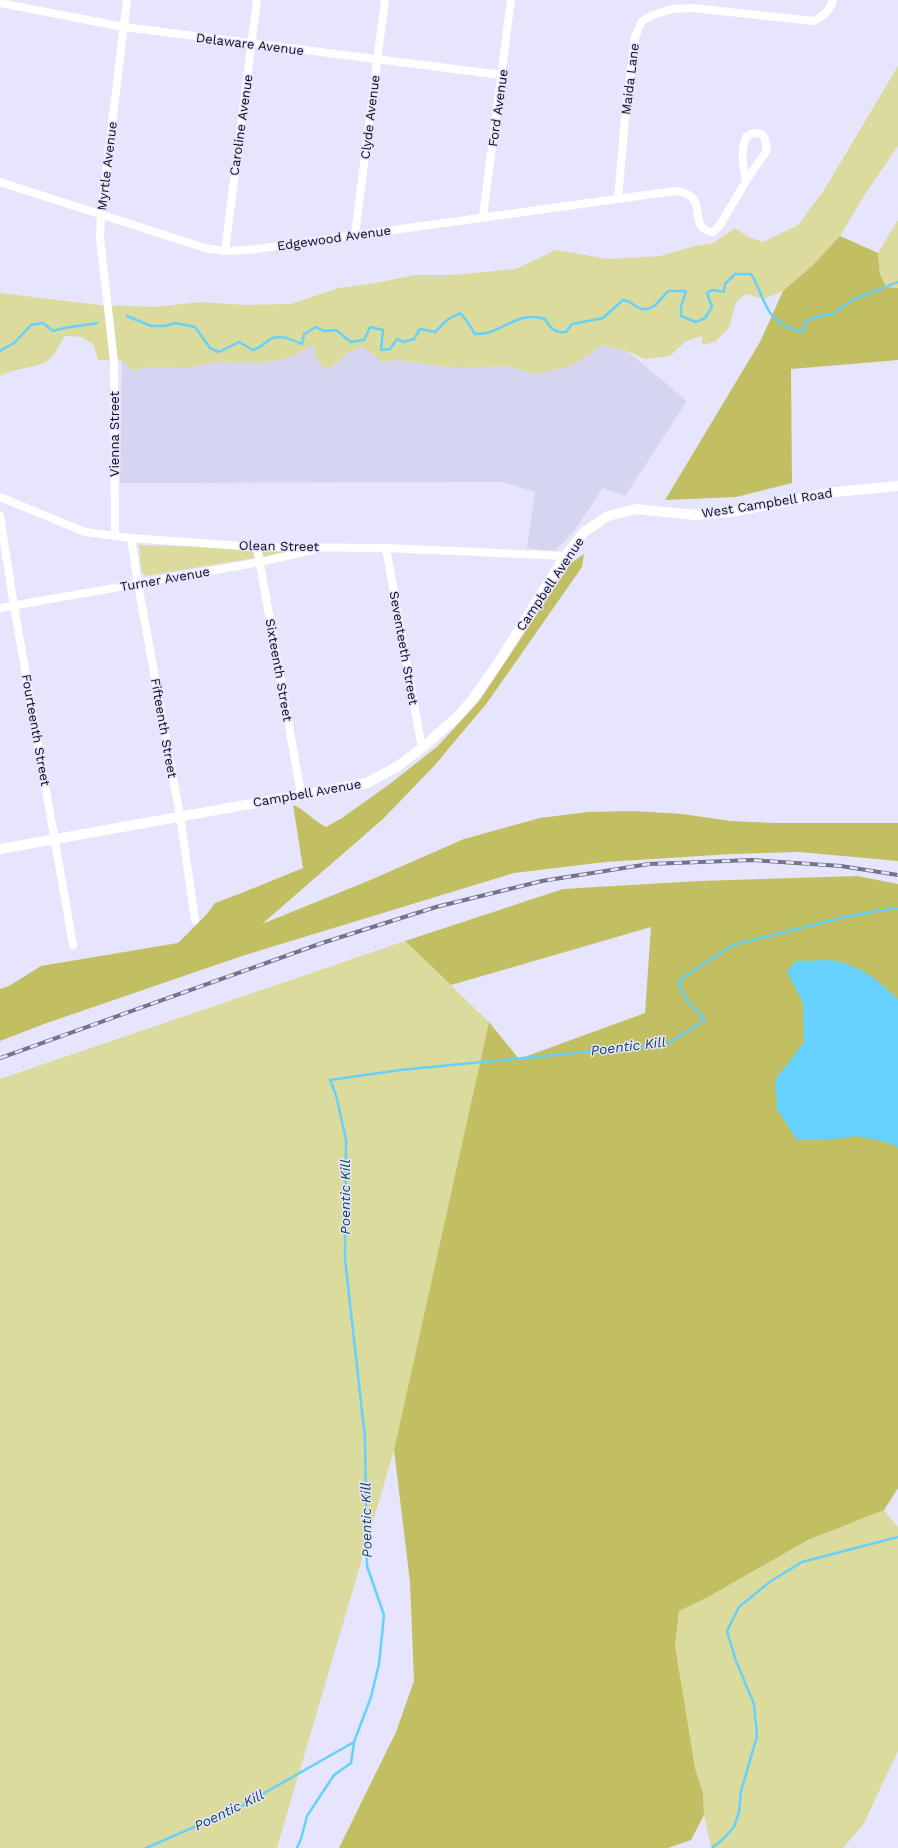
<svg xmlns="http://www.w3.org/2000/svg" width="898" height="1848" font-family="'Work Sans',sans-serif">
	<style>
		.built { fill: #d6d5ef }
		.green { fill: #dbdb9d }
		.forest { fill: #c2bf62 }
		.water { fill: #65d1fc }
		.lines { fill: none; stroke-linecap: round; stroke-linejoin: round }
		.stream { stroke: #65d1fc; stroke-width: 2.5 }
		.minor { stroke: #fff; stroke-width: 8 }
		.tertiary { stroke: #fff; stroke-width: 10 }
		.rail-casing { stroke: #757389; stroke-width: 4 }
		.rail { stroke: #e6e5fd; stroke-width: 2.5; stroke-dasharray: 8; stroke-linecap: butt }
		.labels { text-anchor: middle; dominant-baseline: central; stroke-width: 3; stroke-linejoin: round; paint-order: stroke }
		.street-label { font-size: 13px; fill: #0d0a1e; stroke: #e6e5fd }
		.water-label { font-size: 14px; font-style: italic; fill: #134355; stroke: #e6e5fd }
	</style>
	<rect width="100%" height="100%" fill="#e6e5fd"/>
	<path class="built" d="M314,345l23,18 10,-10 16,-6 19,15 15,-2 27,4 36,4 47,-2 30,8 48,-16 17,-13 25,6 60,50 -62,95 -22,-8 -29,43 -19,20 -28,-3 8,-56 -32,-10 -383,1 2,-122 12,10 14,-4 40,1 30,-6 42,1 28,-5z"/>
	<g class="green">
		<path d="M898,66v80l-33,48 -25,42 -28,30 -29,25 -19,8 -18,-5 -10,8 -7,26 -14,14 -13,3v-9l-16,5 -16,15 -25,3 -18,-8 -25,-6 -17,13 -18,9 -30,7 -30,-8 -47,2 -36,-4 -27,-4 -15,2 -19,-15 -16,6 -10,10 -11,6 -10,-10 -2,-14 -26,13 -10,2 -18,3 -42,-1 -30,6 -40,-1 -14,4 -12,-10 -24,-1 -5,-16 -11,-7 -17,-1c-5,6 -8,16 -14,22 -9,10 -39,10 -51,18v-83l99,12 57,2 44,-5 45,3 46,-1 48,-16 37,-5 38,-8h40l62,-6 40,-19 52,9 52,-3 35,-10 18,-3 22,-15 13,9 15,5 35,-17 26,-35z"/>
		<path d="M898,220v68l-12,-1 -6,-13 -2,-21z"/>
		<path d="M139,545l110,3 4,3 1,7 -109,18 -4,-5z"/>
		<path d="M263,549l33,1 -33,7z"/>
		<path d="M405,941l84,81 -95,428 -117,398h-277v-769z"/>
		<path d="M884,1510l14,17v224l-35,74 -20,23h-132l-7,-33 -1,-22 -8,-25 -11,-63 -9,-59 4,-35 29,-14 100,-57z"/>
	</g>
	<g class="forest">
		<path d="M840,236l38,17 2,21 6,13 12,1v72l-107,9 1,114 -56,14 -71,3 95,-158 23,-51 29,-25z"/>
		<path d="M584,554l-2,13 -95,136 -53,63 -51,53 -121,105 106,-43 96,-42 76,-21 48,-6 45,-1 50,3 47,7 43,2h125v38l-99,-9 -67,2 -127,8 -91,11 -272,83 -198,68 -44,17v-52l9,-3 32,-20 137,-23 28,-28 9,-12 29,-11 59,-24 -10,-63c11,4 21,16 33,22l16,-9 49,-35 47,-37 42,-46 91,-137z"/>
		<path d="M857,876l41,8v604l-14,22 -76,30 -100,57 -29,14 -4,35 20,122 8,25 1,22 -13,25 -23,8h-329l57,-116 18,-51 -4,-99 -16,-132 95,-428 30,37 126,-46 6,-86 -200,58 -46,-44 158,-52 136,-8z"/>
	</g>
	<path class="water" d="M831,960c31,6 44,18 67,39v149l-8,-5 -32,-7 -32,4h-29l-20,-31 -2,-29 29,-38 -1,-39 -16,-31 8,-11z"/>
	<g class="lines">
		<g class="stream">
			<path d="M127,316l24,10h14l10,-3 20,4 15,21 9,4 20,-10 14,8c6,-2 10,-5 16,-10 10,-7 24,0 33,4l2,-10 12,-7 8,4 12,-1 15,12 13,-2 6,-13 13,3 -2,20 9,-1 7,-10 7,3 10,-3 6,-10 15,3 12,-12 13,-7 7,8 8,13c25,2 40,-24 70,-15 6,10 10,14 21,13l6,-8 31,-6 20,-18c7,1 8,3 14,7 14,8 23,-7 31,-16h18l-5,16v9l15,6 9,-4 7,-11 -5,-14 5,-3 12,2 1,-8 10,-10h15l3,3c6,11 10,26 18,37 6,8 21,17 32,18l3,-11 17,-6 11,-1c17,-18 42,-22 64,-32"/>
			<path d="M0,351l14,-8 17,-18 12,-2 10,8c15,-5 28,-5 44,-8"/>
			<path d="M146,1848l92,-40 116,-66 17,-45 8,-33 5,-49 -17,-49 -2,-128 -20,-179 1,-119 -10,-45 -6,-15 70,-10 267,-26 38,-24 -19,-21 -8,-18 55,-36 121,-30 41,-7 3,1"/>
			<path d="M297,1848l4,-9 6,-23 27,-41 17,-12 3,-20"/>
			<path d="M712,1848l10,-8 12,-13 5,-15 2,-21 16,-55 -3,-32 -18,-43 -9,-30 12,-24 32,-26 31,-19 96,-25"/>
		</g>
		<g class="minor">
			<path d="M0,3l124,24 378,48"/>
			<path d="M753,133l9,1 3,5 2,11 -21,31c-3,-16 -6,-28 0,-44z"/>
			<path d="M0,182l205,66 20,3 24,-1 426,-59c38,4 9,37 38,41l7,-7 26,-44"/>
			<path d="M618,198l7,-79 10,-82 7,-16 11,-6 19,-6 20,-1 121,13c11,-5 16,-9 20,-21"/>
			<path d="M483,216l28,-216"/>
			<path d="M355,234l30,-234"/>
			<path d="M225,251l32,-251"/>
			<path d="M0,497l85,35 46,6 126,9 129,1 179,8"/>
			<path d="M0,516l14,90 59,339"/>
			<path d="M115,535l-1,-174 -14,-122 1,-24 26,-215"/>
			<path d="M131,538l7,46 42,232 15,104"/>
			<path d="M257,547l44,247"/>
			<path d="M386,548l36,200"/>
			<path d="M0,608l260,-46 52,-12"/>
		</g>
		<path class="tertiary" d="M0,849l367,-66 31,-17 24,-18 34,-30 17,-19 29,-42 63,-101 19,-24 24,-16 28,-7 59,6 36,-3 104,-20 63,-6"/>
		<defs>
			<path id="rail" d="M0,1058l322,-115 114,-36 106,-26 107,-17 103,-4 89,6 57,9"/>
		</defs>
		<use href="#rail" class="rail-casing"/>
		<use href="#rail" class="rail"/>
	</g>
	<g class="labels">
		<g class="street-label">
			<text transform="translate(250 44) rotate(7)">Delaware Avenue</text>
			<text transform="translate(630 79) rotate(-83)">Maida Lane</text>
			<text transform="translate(498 108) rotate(-82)">Ford Avenue</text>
			<text transform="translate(370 117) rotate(-83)">Clyde Avenue</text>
			<text transform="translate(241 125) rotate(-82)">Caroline Avenue</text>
			<text transform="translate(107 166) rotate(-83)">Myrtle Avenue</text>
			<text transform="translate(334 238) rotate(-8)">Edgewood Avenue</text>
			<text transform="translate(114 434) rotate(-90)">Vienna Street</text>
			<text transform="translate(767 503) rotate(-9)">West Campbell Road</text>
			<text transform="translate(279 546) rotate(1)">Olean Street</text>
			<text transform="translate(165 579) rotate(-10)">Turner Avenue</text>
			<text transform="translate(550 584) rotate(-56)">Campbell Avenue</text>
			<text transform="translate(404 648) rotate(80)">Seventeeth Street</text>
			<text transform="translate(279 670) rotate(80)">Sixteenth Street</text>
			<text transform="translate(164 728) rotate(80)">Fifteenth Street</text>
			<text transform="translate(36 730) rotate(80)">Fourteenth Street</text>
			<text transform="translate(307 793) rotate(-10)">Campbell Avenue</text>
		</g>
		<g class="water-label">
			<text transform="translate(628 1046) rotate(-7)">Poentic Kill</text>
			<text transform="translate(345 1197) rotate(-90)">Poentic Kill</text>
			<text transform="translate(366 1520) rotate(-91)">Poentic Kill</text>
			<text transform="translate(229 1810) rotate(-26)">Poentic Kill</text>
		</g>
	</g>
</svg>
